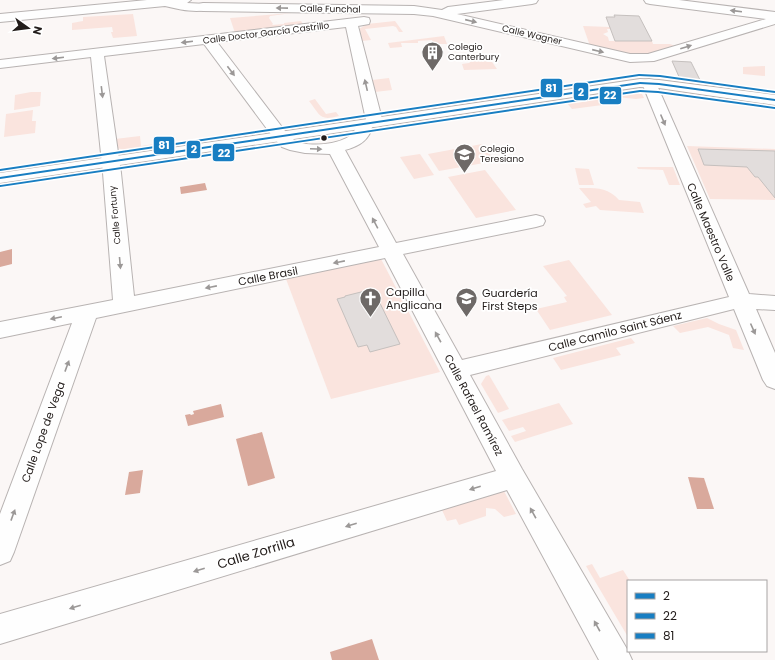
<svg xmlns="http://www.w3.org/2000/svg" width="775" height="660" font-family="Poppins,sans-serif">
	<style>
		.green { fill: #fae4de }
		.water { fill: #d9a99c }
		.building { fill: #e2dddc; stroke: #c5c0be }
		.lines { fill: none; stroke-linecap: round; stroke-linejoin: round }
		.minor-casing { stroke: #b8b3b2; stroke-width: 2 }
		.tertiary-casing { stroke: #b8b3b2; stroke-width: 2 }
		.minor { fill: #fefefe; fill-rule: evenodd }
		.tertiary { fill: #fefefe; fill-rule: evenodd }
		.bus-1-casing { stroke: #fff; stroke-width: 3 }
		.bus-2-casing { stroke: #fff; stroke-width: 3 }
		.bus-3-casing { stroke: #fff; stroke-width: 3 }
		.bus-1 { fill: #187ec2; fill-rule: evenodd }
		.bus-2 { fill: #187ec2; fill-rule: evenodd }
		.bus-3 { fill: #187ec2; fill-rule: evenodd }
		.oneway { fill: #9b9897 }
		.bus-dot { fill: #221c1a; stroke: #fff; stroke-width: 1.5 }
		.labels { text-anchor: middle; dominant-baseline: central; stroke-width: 3.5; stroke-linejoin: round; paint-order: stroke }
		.far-street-label { font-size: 9px; fill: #221c1a; stroke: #fff }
		.far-poi-label { font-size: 9px; fill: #221c1a; stroke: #fff; text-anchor: start }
		.street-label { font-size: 11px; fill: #221c1a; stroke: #fff }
		.poi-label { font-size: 11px; fill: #221c1a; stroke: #fff; text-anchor: start }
		.near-street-label { font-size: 13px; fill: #221c1a; stroke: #fff }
		.line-badge { stroke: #fff; stroke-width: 1.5 }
		.badge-label { font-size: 11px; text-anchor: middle; font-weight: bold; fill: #fff }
	</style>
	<rect width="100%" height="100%" fill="#fbf7f6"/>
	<g class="green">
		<path d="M292,13l-22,3 -1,2 4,6 -1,1 12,-1v-1l17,-2 2,3 -68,9 -5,-15z"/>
		<path d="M133,14l4,22 -24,2 -2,-6h2l-1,-5 -40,3v-7l11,-2v-4z"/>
		<path d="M395,21l8,11h-4l-3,-5 -3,-1 -28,3 6,11 -9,1 -3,-12 8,-5z"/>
		<path d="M583,26l27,1 1,2h-4l1,3 -5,2 5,3 1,4h43l1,3h17l5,2 -25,7h-29l-31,-7z"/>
		<path d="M444,36l3,8h-14l-1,-4 -14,1v2h-17l1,4 -12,1 -2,-5z"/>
		<path d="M473,60l19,2 5,7 -33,1 -2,-6 7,-1z"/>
		<path d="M765,66v10l-22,-2v-7z"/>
		<path d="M389,78l3,12 -17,2 -3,-12z"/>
		<path d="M31,92h10l-1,14 -26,4 1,-15z"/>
		<path d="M635,92l7,2 2,4 -8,1 -19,-2 -2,1 1,2h-8l2,4 -38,5 -6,-7z"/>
		<path d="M315,99l11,15 10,-2 3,4c-20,5 -18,0 -30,-15z"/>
		<path d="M33,110l-1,11h4l-1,12 -31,4 2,-23z"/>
		<path d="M140,136l1,10 26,-4 1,4 -37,5 -15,-3 -1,-9z"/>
		<path d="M482,144l13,17 -56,10 -11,-17z"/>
		<path d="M687,146l88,3v51l-65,-1z"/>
		<path d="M420,154l14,21 -20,4 -14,-22z"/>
		<path d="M637,167h36l7,18h-11l-6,-15 -25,-1z"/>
		<path d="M575,168l14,1 5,16h-15z"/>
		<path d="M485,170l31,40 -40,8 -28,-41z"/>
		<path d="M579,188c16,0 29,-1 40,12l21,2 4,11 -44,-3 -4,-4 -10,2 -3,-4 8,-2z"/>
		<path d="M381,259l59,113 -109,27 -45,-120z"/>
		<path d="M569,260l43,55 -62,15 -14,-21 31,-7 -3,-5 3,-1 -24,-30z"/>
		<path d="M707,318l12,6 17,6 8,20 -11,-2 -4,-13 -21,-8 -28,6 -7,-7z"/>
		<path d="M631,338l4,5 -19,5 5,7 -60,15 -8,-12z"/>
		<path d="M489,375l20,34 -11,4 -17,-29 5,-8z"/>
		<path d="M559,403l14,21 -58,18 -4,-6 15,-5 -3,-4 -14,4 -7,-11z"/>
		<path d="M504,491l12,23 -12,3 -9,-8 -9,-1v8l-27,9 -3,-6 -9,2 -5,-11z"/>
		<path d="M592,564l8,14 23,-8 7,11h-2v56l-42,-71z"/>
	</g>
	<g class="water">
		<path d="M205,183l2,7 -26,4 -1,-7z"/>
		<path d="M12,249v15l-12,3v-15z"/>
		<path d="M221,404l3,13 -36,9 -3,-11 5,-1 1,1 3,-1 -1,-3z"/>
		<path d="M262,432l13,46 -27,8 -12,-47z"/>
		<path d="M143,470l-3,23 -15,2 4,-23z"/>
		<path d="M688,477l16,1 10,31h-17z"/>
		<path d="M372,639l7,21h-47l-2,-8z"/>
	</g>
	<g class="building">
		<path d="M614,15l25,1 13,25h-37l-9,-24h9z"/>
		<path d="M672,61l19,1 9,18 -20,-1z"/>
		<path d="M698,149l77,2v47l-17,-21h-3l-8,-10 -43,-2z"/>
		<path d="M373,289l27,55 -30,8 -3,-7 -9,2 -21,-48 8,-2v-1z"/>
	</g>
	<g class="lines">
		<defs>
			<g id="minor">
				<path d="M504,0h34l-2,3 -4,1 -75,10 173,40h18l118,-35 -116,-15 -4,-1 -2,-3h35l96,12v12l-121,37 -24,1 -197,-46 -19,-2 -211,-3 -4,-1 -2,-3 2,-3 4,-1 211,3 28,4 6,-3z"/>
				<path d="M364,17l5,1 1,3 -1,3 -11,2 25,97 -2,3 -9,1c-3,14 -15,20 -27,23l51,93 140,-28 7,2 2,4 -2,4 -7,2 -133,27 59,106 267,-63 -87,-214 2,-3 5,-1 5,1 2,3 93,211 26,2v14l-19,-1 19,44v36l-8,-3 -4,-6 -29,-71 -264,66 52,94 105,180 5,11h-33l-92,-170 -507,154v-30l496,-143 -111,-213 -289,60 -82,234 -4,9 -10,4v-51l72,-191 -72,15v-16l113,-22 -10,-127 -12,-116 -91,11v-8zM346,27l20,93 -7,1c-3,4 -3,9 -7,13 -11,11 -45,14 -58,6 -3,-3 -6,-7 -9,-9l-68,-89zM204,44l69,93 9,10 8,3 15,3 25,1 49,93 -245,49 -13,-123 -17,-117z"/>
			</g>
			<g id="tertiary">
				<path d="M147,0h44l-4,3 20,1 2,3 -2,3c-14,3 -28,-1 -42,-4l-165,16v-8z"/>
				<path d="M640,79l19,1 116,15v10l-116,-17 -19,-1 -640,96v-10z"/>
			</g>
		</defs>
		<use href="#minor" class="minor-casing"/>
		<use href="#tertiary" class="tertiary-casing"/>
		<use href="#minor" class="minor"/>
		<use href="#tertiary" class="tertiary"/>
		<defs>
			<path id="bus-1" d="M640,82l19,1 116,16v2l-116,-16 -19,-1 -640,95v-2z"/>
			<path id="bus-2" d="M640,90l18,1 116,16h1v2l-117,-16 -18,-1 -640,95v-2h1z"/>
			<path id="bus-3" d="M639,74l21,1 115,16v2l-115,-16 -21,-1 -639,95v-2z"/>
		</defs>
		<use href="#bus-1" class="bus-1-casing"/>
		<use href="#bus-2" class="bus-2-casing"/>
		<use href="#bus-3" class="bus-3-casing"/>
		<use href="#bus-1" class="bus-1"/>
		<use href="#bus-2" class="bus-2"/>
		<use href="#bus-3" class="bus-3"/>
	</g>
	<defs><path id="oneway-solid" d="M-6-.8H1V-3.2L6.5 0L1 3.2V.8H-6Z"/></defs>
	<g class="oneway">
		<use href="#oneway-solid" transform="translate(282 8) rotate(-179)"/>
		<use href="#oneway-solid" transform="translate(736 11) rotate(-173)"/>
		<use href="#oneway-solid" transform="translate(471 21) rotate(13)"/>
		<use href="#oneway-solid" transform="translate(187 42) rotate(173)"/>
		<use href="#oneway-solid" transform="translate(686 47) rotate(-17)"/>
		<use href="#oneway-solid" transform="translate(598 51) rotate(13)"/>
		<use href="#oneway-solid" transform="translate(58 58) rotate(173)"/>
		<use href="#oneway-solid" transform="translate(231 71) rotate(53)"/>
		<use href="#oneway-solid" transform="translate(366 85) rotate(-103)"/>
		<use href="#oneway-solid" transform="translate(102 92) rotate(83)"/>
		<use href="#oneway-solid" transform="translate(663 120) rotate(67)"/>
		<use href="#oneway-solid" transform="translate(316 149) rotate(2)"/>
		<use href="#oneway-solid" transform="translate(375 223) rotate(-118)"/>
		<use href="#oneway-solid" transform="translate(339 262) rotate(169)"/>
		<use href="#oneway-solid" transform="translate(120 263) rotate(85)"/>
		<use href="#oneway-solid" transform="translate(211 287) rotate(169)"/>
		<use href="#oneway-solid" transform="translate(56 318) rotate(168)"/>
		<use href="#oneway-solid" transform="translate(753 329) rotate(66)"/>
		<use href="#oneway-solid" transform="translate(438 337) rotate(-119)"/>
		<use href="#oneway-solid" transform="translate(67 366) rotate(-70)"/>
		<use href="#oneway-solid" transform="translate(475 488) rotate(163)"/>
		<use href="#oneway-solid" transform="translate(533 513) rotate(-119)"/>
		<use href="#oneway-solid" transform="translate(13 515) rotate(-70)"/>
		<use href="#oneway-solid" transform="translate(351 525) rotate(163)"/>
		<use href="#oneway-solid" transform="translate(199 570) rotate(163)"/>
		<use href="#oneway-solid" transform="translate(75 607) rotate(163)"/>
		<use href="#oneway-solid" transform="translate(597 626) rotate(-119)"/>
	</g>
	<defs>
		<symbol id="building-pin" viewBox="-11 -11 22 30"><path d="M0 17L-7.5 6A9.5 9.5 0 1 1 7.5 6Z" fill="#6e6967" stroke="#fff"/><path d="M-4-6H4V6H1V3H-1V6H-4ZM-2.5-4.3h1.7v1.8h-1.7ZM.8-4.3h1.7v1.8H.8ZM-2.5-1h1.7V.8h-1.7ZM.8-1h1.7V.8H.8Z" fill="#fff"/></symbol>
		<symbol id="school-pin" viewBox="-11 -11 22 30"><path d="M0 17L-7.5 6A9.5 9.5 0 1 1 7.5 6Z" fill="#6e6967" stroke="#fff"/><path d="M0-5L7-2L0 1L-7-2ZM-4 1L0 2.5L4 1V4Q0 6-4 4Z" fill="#fff"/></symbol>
		<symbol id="church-pin" viewBox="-11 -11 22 30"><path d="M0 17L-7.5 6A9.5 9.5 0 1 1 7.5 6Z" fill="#6e6967" stroke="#fff"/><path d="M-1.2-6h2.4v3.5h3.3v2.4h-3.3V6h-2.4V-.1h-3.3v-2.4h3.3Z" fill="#fff"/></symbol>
	</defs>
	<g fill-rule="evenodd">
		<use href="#building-pin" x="420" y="40" width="25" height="34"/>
		<use href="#school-pin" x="452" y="142" width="25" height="34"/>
		<use href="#church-pin" x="358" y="286" width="25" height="34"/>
		<use href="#school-pin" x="454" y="286" width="25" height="34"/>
	</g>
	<circle class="bus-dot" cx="324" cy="138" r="3.5"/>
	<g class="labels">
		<g class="far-street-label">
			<text transform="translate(330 9) rotate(1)">Calle Funchal</text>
			<text transform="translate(266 33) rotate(-7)">Calle Doctor García Castrillo</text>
			<text transform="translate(532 35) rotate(13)">Calle Wagner</text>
			<text transform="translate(115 215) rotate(-95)">Calle Fortuny</text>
		</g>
		<g class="far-poi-label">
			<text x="448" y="47">Colegio<tspan x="448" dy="10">Canterbury</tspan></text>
			<text x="480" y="149">Colegio<tspan x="480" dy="10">Teresiano</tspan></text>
		</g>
		<g class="street-label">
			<text transform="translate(711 232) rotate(67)">Calle Maestro Valle</text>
			<text transform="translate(268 276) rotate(-11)">Calle Brasil</text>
			<text transform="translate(615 331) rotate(-14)">Calle Camilo Saint Sáenz</text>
			<text transform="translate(474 405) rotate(62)">Calle Rafael Ramírez</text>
			<text transform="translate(43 432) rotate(-70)">Calle Lope de Vega</text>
		</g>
		<g class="poi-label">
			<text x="386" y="292">Capilla<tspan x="386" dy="13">Anglicana</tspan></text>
			<text x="482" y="293">Guardería<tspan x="482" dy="13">First Steps</tspan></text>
		</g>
		<g class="near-street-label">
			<text transform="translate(256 553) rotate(-17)">Calle Zorrilla</text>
		</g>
	</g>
	<g class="line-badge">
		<rect x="540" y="78" width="23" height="20" rx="4" fill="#187ec2"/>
		<rect x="573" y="82" width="16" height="19" rx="4" fill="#187ec2"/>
		<rect x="599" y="86" width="23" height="19" rx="4" fill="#187ec2"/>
		<rect x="153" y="136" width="22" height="19" rx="4" fill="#187ec2"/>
		<rect x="186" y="140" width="15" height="19" rx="4" fill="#187ec2"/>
		<rect x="212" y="143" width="23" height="19" rx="4" fill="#187ec2"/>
	</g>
	<g class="badge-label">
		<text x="551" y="92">81</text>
		<text x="581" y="96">2</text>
		<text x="610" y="99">22</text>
		<text x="164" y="149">81</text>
		<text x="194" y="153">2</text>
		<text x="224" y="157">22</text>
	</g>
	<rect x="627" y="580" width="140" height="72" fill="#ffffff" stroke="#a7a4a3"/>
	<rect x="635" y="593" width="20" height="6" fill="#187ec2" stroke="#a7a4a3"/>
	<text x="663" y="600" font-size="12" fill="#221c1a">2</text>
	<rect x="635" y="613" width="20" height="6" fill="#187ec2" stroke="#a7a4a3"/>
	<text x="663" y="620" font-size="12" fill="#221c1a">22</text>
	<rect x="635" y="633" width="20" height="6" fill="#187ec2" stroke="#a7a4a3"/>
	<text x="663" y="640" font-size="12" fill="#221c1a">81</text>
	<g transform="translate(28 28) rotate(104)" stroke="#ffffff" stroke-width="3" paint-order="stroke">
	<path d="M0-3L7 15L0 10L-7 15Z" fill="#221c1a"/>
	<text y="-6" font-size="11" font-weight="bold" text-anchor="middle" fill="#221c1a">N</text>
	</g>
</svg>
